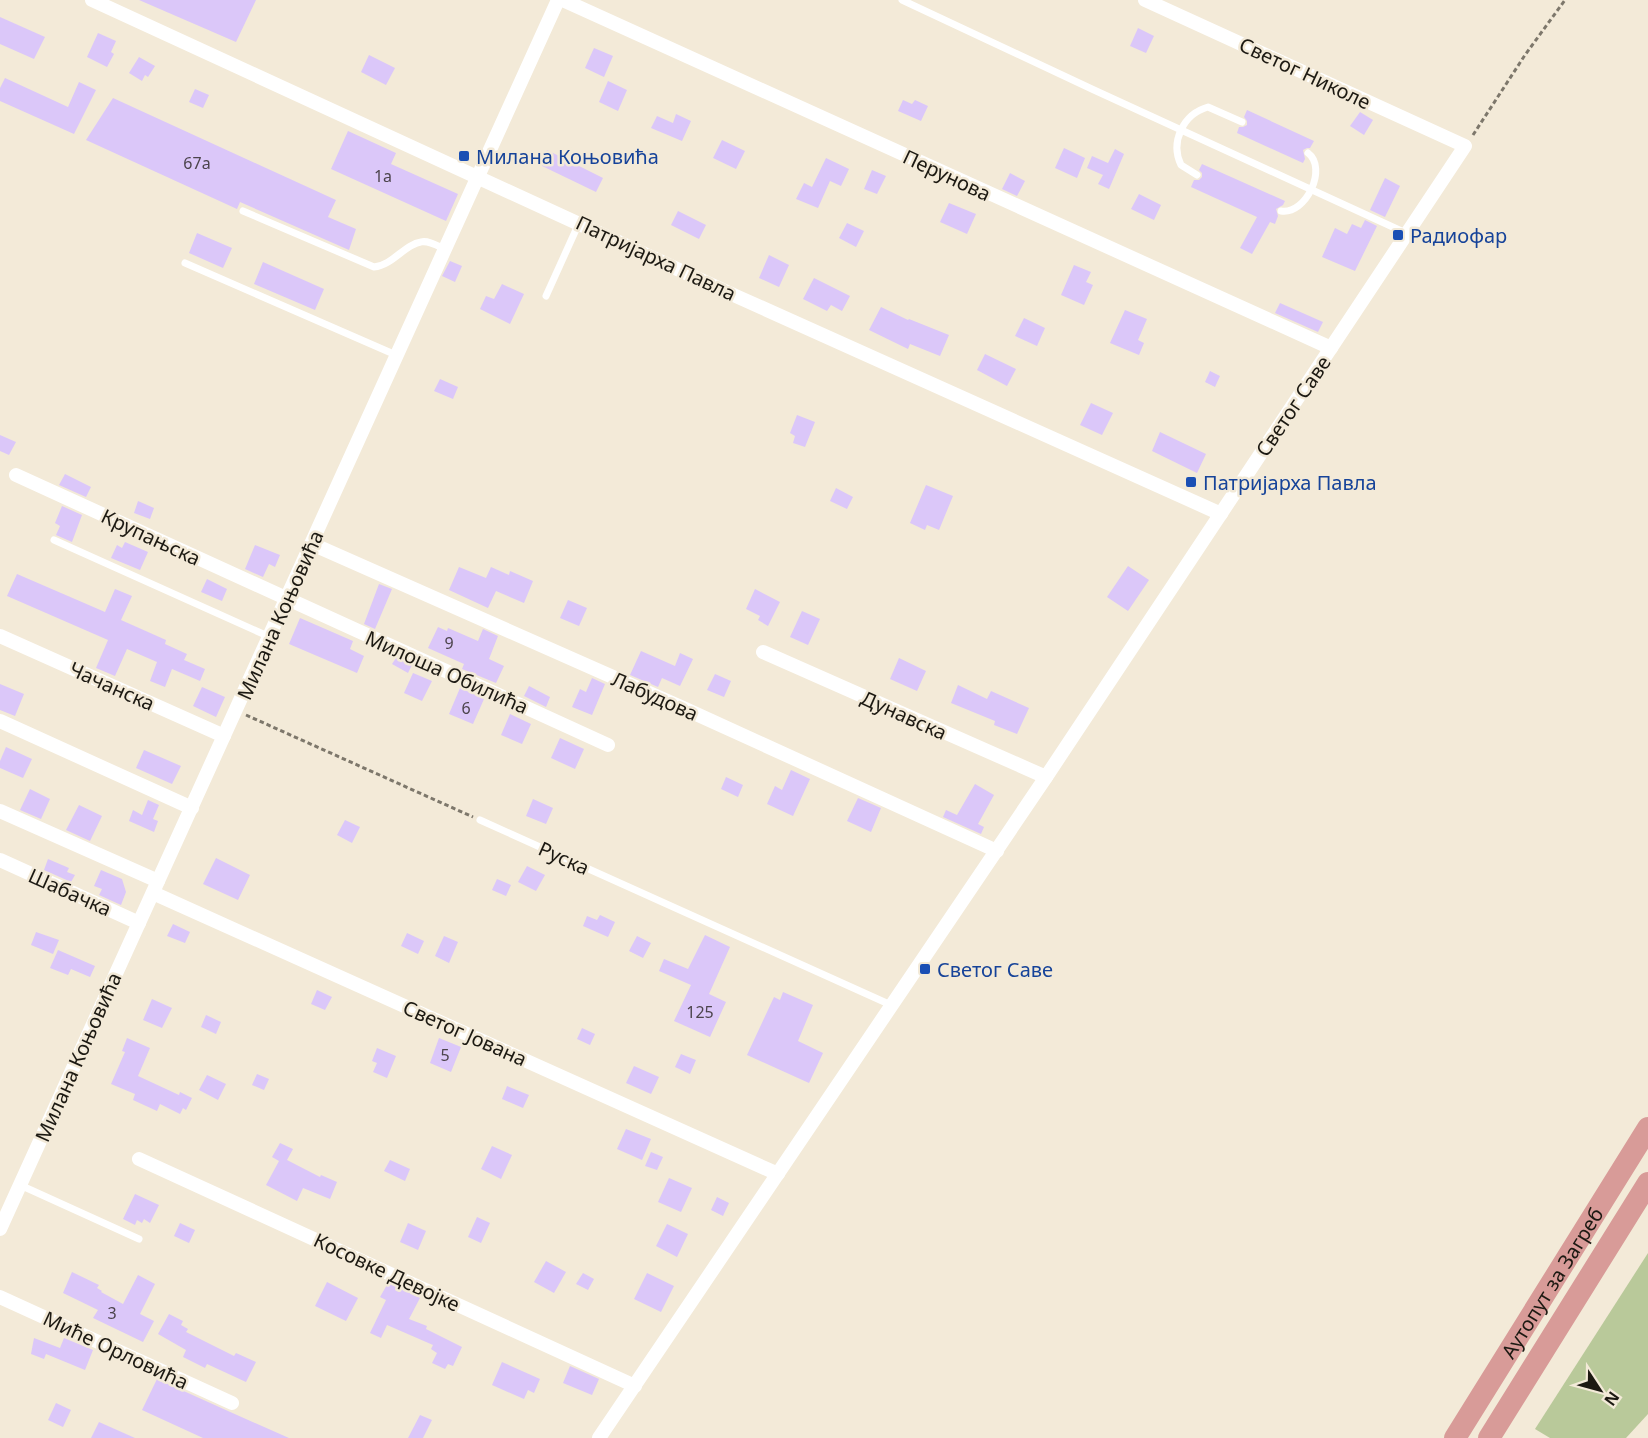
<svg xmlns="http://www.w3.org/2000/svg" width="1648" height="1438" font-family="'Noto Sans',sans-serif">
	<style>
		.green { fill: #b9c99a }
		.building { fill: #dbc7f9 }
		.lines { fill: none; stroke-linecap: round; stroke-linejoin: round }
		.path { stroke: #7d776b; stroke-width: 3; stroke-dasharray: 4.5 3; stroke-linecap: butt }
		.service { stroke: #fff; stroke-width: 7 }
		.minor { stroke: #fff; stroke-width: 14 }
		.trunk { stroke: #d89b98; stroke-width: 22 }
		.transit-dot { fill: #1a4fb4; stroke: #f3ead8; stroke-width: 2 }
		.labels { text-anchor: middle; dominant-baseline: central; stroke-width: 5; stroke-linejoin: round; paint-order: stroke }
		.number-label { font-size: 16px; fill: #4c444c }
		.street-label { font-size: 20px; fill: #1c1912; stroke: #f3ead8 }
		.transit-label { font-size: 20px; fill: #164399; stroke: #f3ead8; text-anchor: start }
	</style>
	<rect width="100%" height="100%" fill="#f3ead8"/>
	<path class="green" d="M1648,1253v161l-22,24h-76l-15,-9z"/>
	<g class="building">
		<path d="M139,0h117l-20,42z"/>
		<path d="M0,17l45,20 -11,22 -34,-15z"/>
		<path d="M1138,28l16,8 -8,17 -16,-7z"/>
		<path d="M98,33l18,8 -5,11 3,2 -7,13 -20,-10z"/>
		<path d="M594,48l19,8 -9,21 -19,-9z"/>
		<path d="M369,55l26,13 -9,17 -25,-13z"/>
		<path d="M139,57l16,9 -7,11 -3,-2 -3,6 -13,-8z"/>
		<path d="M5,78l63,29 11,-25 17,8 -22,44 -74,-33v-13z"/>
		<path d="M608,81l19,9 -9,21 -19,-9z"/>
		<path d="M195,89l14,6 -6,13 -14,-6z"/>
		<path d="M113,98l223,102 -8,17 28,12 -7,21 -109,-48 -3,7 -151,-69z"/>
		<path d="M903,100l9,4 3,-4 13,6 -7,15 -23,-10z"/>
		<path d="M1247,110l67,31 -4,7h-3l-4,2 2,9 -2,4 -66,-30 2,-6h4l4,-2v-4l-3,-4z"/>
		<path d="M1360,112l13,8 -9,15 -14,-9z"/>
		<path d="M676,114l15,7 -9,20 -31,-13 6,-12 16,7z"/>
		<path d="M348,131l48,22 -5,11 67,30 -12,27 -115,-52z"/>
		<path d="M722,140l23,11 -9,18 -23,-11z"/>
		<path d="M1064,148l21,10 -8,20 -22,-10z"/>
		<path d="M1115,149l9,5 -15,35 -11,-5 5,-9 -16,-7 5,-12 16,7z"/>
		<path d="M547,150l56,28 -7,14 -56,-27z"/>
		<path d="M826,158l23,11 -8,17 -11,-5 -12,27 -22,-9 8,-16 8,4z"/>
		<path d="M1202,164l83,37 -2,4 -7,4 2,7 -3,8 -5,-2 -18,32 -12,-6 17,-31 -66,-30 3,-7h5l3,-3v-4l-3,-3z"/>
		<path d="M872,170l14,6 -9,18 -13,-5z"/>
		<path d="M1010,173l15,8 -8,15 -15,-7z"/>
		<path d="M1385,178l15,8 -15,31 -15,-7z"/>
		<path d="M1139,194l22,11 -7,15 -23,-11z"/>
		<path d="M949,203l27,11 -9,20 -27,-12z"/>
		<path d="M678,211l28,14 -7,14 -28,-14z"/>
		<path d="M1365,220l12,6 -22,45 -33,-14 13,-29 12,6 5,-10 9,4z"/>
		<path d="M847,223l17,8 -8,16 -17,-9z"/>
		<path d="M197,233l35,15 -9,20 -34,-15z"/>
		<path d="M769,255l20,10 -10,22 -20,-9z"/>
		<path d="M450,261l12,5 -7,16 -13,-6z"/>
		<path d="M263,262l61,27 -9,21 -61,-26z"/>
		<path d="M1074,265l17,7 -5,10 7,3 -9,20 -23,-10z"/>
		<path d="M814,278l36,18 -8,15 -11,-6 -4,6 -24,-12z"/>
		<path d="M502,284l22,10 -14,30 -30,-15 6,-13 8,3z"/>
		<path d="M1280,303l43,19 -5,10 -43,-19z"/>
		<path d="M881,307l27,13 1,-1 40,16 -9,21 -30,-12 -2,5 -39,-19z"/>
		<path d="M1125,310l22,9 -9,21 6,3 -5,12 -29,-12z"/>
		<path d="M1024,318l21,10 -8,18 -22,-10z"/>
		<path d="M985,354l31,15 -9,17 -30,-16z"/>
		<path d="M1210,371l10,5 -5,11 -10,-5z"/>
		<path d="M440,379l18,8 -5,12 -19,-8z"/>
		<path d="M1091,403l22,10 -11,22 -22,-10z"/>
		<path d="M797,415l18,7 -10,25 -12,-4 2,-7 -5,-3z"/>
		<path d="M1160,432l46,22 -9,19 -45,-22z"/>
		<path d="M0,435l16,7 -7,13 -9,-4z"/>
		<path d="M65,474l26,13 -5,10 -27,-12z"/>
		<path d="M926,485l27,11 -14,34 -12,-5 -2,5 -15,-7z"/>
		<path d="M836,488l17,9 -6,12 -17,-8z"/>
		<path d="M138,501l16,7 -4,11 -16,-6z"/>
		<path d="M62,506l20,9 -10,27 -16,-7 4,-9 -5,-3z"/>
		<path d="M125,542l23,10 -8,18 -29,-12 6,-13 5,3z"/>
		<path d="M255,545l25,10 -5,12 -6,-3 -6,13 -18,-8z"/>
		<path d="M1128,566l21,14 -21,31 -21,-14z"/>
		<path d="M459,567l27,11 5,-11 18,8 1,-4 23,10 -9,22 -28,-12 -8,17 -39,-18z"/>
		<path d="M17,574l88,38 10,-23 17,7 -11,24 45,20 -1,4 22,10 -3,6 21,9 -5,12 -28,-12 -7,18 -15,-6 7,-19 -30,-13 -12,27 -19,-8 12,-28 -101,-44z"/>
		<path d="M207,579l20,10 -5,12 -21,-9z"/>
		<path d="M379,584l13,5 -17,40 -11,-5z"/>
		<path d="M755,589l25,13 -12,24 -10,-6 2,-4 -14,-7z"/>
		<path d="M568,600l19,8 -8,18 -19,-8z"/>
		<path d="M802,611l18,8 -12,26 -18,-8z"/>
		<path d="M300,618l53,23 -3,8 14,7 -7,17 -68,-29z"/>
		<path d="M438,627l9,4 1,-3 30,13 5,-12 15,7 -9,23 15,7 -8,17 -34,-14 2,-5 -36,-16z"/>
		<path d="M641,651l34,15 5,-13 13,6 -13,27 -18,-8 -4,9 -28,-12z"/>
		<path d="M396,658l16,7 -4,8 -16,-9z"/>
		<path d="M899,658l27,13 -9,20 -27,-12z"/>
		<path d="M413,673l19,8 -10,20 -18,-8z"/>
		<path d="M715,674l16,7 -7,16 -17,-7z"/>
		<path d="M592,678l13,6 -13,31 -20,-8 8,-18 6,3z"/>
		<path d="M0,684l24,10 -9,22 -15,-6z"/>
		<path d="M958,685l29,14 4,-8 38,17 -12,26 -23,-9 1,-4 -44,-18z"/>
		<path d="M529,686l21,11 -4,10 -22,-11z"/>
		<path d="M202,687l23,10 -9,20 -23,-11z"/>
		<path d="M460,688l24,11 -11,25 -24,-10z"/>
		<path d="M510,714l21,10 -9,20 -21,-9z"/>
		<path d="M560,738l24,11 -9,20 -24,-11z"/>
		<path d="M6,747l26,12 -9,19 -23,-10v-7z"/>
		<path d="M144,750l37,16 -9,18 -36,-16z"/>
		<path d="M791,770l19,9 -17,37 -26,-12 8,-18 7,4z"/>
		<path d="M726,777l17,8 -5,12 -17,-8z"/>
		<path d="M975,784l19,11 -16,29 6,3 -3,7 -38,-17 3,-7 11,5z"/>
		<path d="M30,789l20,10 -9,20 -21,-9z"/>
		<path d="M858,798l23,10 -10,24 -24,-11z"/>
		<path d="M533,799l20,9 -7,16 -20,-8z"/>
		<path d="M148,800l11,5 -6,14 5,2 -4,11 -25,-11 4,-11 9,5z"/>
		<path d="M79,805l23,11 -12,25 -24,-11z"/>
		<path d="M345,820l15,7 -8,16 -15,-8z"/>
		<path d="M216,858l34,17 -12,25 -35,-16z"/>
		<path d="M48,859l21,9 -2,4 8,3 -4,7 -27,-12z"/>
		<path d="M527,866l18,9 -9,16 -18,-9z"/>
		<path d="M101,870l21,9 4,13 -5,13 -22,-10 3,-6 -8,-3z"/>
		<path d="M497,879l14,6 -5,11 -14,-6z"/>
		<path d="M600,915l15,7 -7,15 -25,-11 4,-10 10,4z"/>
		<path d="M173,924l17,8 -5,11 -18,-7z"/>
		<path d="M36,932l23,8 -6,14 -22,-9z"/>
		<path d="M407,933l17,8 -6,13 -17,-8z"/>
		<path d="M705,935l25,12 -21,47 17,8 -16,35 -36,-16 17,-36 -32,-14 5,-12 24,10z"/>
		<path d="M444,936l14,6 -9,21 -14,-7z"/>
		<path d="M637,936l14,7 -8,15 -14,-7z"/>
		<path d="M58,950l37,16 -5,11 -19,-8 -3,6 -18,-7z"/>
		<path d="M317,990l15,7 -7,13 -14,-6z"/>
		<path d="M783,992l30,13 -15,36 25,12 -14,30 -62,-28 27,-58 6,3z"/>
		<path d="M152,999l20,9 -10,20 -19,-8z"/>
		<path d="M206,1015l15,7 -5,12 -15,-7z"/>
		<path d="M582,1028l13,6 -5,11 -13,-6z"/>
		<path d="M127,1038l23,10 -12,28 41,19 1,-3 12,6 -6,12 -3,-2 -3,6 -20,-10 -3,7 -24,-11 2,-6 -24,-10 14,-32 -3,-1z"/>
		<path d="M439,1038l22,9 -10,25 -21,-9z"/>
		<path d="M377,1048l19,8 -9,22 -14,-6 4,-9 -5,-2z"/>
		<path d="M681,1054l15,6 -6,14 -15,-7z"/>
		<path d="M634,1066l25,11 -8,17 -25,-11z"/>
		<path d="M257,1074l12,5 -5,11 -12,-5z"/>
		<path d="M207,1075l19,9 -8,16 -19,-10z"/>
		<path d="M507,1086l22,9 -6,13 -21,-9z"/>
		<path d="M626,1129l25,10 -9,21 -25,-11z"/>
		<path d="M280,1143l13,6 -6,11 33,17 1,-2 16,7 -7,17 -27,-11 -6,13 -31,-16 13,-24 -7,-4z"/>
		<path d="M492,1146l20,9 -11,24 -20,-10z"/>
		<path d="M651,1152l12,5 -6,13 -12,-4z"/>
		<path d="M390,1160l20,9 -5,12 -21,-10z"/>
		<path d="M669,1178l23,10 -11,24 -23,-10z"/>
		<path d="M135,1194l24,11 -9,18 -6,-4 -2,4 -5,-3 -2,5 -12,-6z"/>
		<path d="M717,1197l12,6 -6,13 -12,-6z"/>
		<path d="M477,1217l13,6 -9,20 -13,-6z"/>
		<path d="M180,1223l15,7 -6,13 -15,-7z"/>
		<path d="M408,1223l18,8 -8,19 -18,-8z"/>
		<path d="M667,1224l21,10 -11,23 -21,-11z"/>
		<path d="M546,1261l20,11 -12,21 -20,-11z"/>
		<path d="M72,1272l27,13 -2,3 5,3 -1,1 22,12 15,-29 17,9 -15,30 14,7 -11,21 -50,-24 5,-8 -35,-17z"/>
		<path d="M583,1273l11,6 -6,11 -12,-6z"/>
		<path d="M647,1273l27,13 -13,26 -27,-13z"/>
		<path d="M327,1282l31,16 -12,23 -31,-15z"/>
		<path d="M388,1283l32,15 -11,21 18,7 -1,3 36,18 -9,19 -5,-2 -3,5 -13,-6 5,-10 -6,-4 2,-4 -46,-20 -6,13 -11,-5 16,-33 -6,-3z"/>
		<path d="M169,1314l14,7 -2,4 7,4 -2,3 48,24 2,-3 20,9 -10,20 -39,-18 -2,4 -22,-11 3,-7 -28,-16z"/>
		<path d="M34,1338l26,10 4,-10 29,12 -8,20 -39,-16 -2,5 -13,-5z"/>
		<path d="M502,1362l38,17 -6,14 -6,-3 -4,9 -32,-14z"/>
		<path d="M570,1366l29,13 -7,16 -29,-12z"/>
		<path d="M157,1379l71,32 61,27h-86l-61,-28z"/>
		<path d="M56,1403l15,7 -8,17 -15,-7z"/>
		<path d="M420,1415l12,5 -9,18h-15z"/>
		<path d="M99,1422l36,16h-44z"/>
	</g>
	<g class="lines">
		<g class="path">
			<path d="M1473,135l52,-80 40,-55"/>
			<path d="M246,715l227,102"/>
		</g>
		<g class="service">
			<path d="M902,0l192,90 314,144"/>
			<path d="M1197,175l-16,-10c-11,-23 2,-51 27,-58l34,15"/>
			<path d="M243,211l131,56c19,-2 31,-23 47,-25 7,-2 17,4 24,7"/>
			<path d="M1281,211c25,4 47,-43 27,-58"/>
			<path d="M185,263l211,92"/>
			<path d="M546,296l33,-73"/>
			<path d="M54,540l216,97"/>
			<path d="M480,820l411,185"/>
			<path d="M20,1185l119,54"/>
		</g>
		<g class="minor">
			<path d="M92,0l646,297 483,217"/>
			<path d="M563,0l768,348"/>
			<path d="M16,475l592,270"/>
			<path d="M312,544l371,164 314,143"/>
			<path d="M0,636l224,100"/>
			<path d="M763,652l283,125"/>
			<path d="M0,721l192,87"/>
			<path d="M0,811l158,70"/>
			<path d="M0,860l139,63"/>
			<path d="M153,893l625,281"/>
			<path d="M139,1159l496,227"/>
			<path d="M0,1229l558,-1229"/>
			<path d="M0,1297l232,106"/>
			<path d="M599,1438l447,-661 419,-631 -320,-146"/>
		</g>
		<g class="trunk">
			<path id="s1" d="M1455,1438l193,-310"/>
			<path d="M1489,1438l159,-255"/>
		</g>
	</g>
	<g class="transit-dot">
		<rect x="458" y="150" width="12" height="12" rx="3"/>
		<rect x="1392" y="229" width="12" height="12" rx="3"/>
		<rect x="1185" y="476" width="12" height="12" rx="3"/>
		<rect x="919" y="963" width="12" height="12" rx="3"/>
	</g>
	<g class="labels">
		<g class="number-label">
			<text x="197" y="163">67a</text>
			<text x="383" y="176">1a</text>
			<text x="449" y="643">9</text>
			<text x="466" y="708">6</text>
			<text x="700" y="1012">125</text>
			<text x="445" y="1055">5</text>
			<text x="112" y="1313">3</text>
		</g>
		<g class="street-label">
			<text transform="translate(1305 73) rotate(25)">Светог Николе</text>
			<text transform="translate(947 175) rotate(25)">Перунова</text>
			<text transform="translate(656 258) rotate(25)">Патријарха Павла</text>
			<text transform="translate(1293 406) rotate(-56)">Светог Саве</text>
			<text transform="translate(151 537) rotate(25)">Крупањска</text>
			<text transform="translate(280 615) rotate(-66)">Милана Коњовића</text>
			<text transform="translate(447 672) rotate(24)">Милоша Обилића</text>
			<text transform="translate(112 686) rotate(24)">Чачанска</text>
			<text transform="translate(655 696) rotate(24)">Лабудова</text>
			<text transform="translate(904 715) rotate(24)">Дунавска</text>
			<text transform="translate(564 858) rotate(24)">Руска</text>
			<text transform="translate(70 892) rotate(24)">Шабачка</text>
			<text transform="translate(465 1033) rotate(24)">Светог Јована</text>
			<text transform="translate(78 1057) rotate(-66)">Милана Коњовића</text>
			<text transform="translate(387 1272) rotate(25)">Косовке Девојке</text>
			<text stroke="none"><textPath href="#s1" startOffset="183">Аутопут за Загреб</textPath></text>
			<text transform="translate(116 1350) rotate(25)">Миће Орловића</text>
		</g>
		<g class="transit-label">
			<text x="476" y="156">Милана Коњовића</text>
			<text x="1410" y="235">Радиофар</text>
			<text x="1203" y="482">Патријарха Павла</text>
			<text x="937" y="969">Светог Саве</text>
		</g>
	</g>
	<g transform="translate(1600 1390) rotate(126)" stroke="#f3ead8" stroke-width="4.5" paint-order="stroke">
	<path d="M0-4.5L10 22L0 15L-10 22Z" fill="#1c1912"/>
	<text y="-9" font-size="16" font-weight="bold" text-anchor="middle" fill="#1c1912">N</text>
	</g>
</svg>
